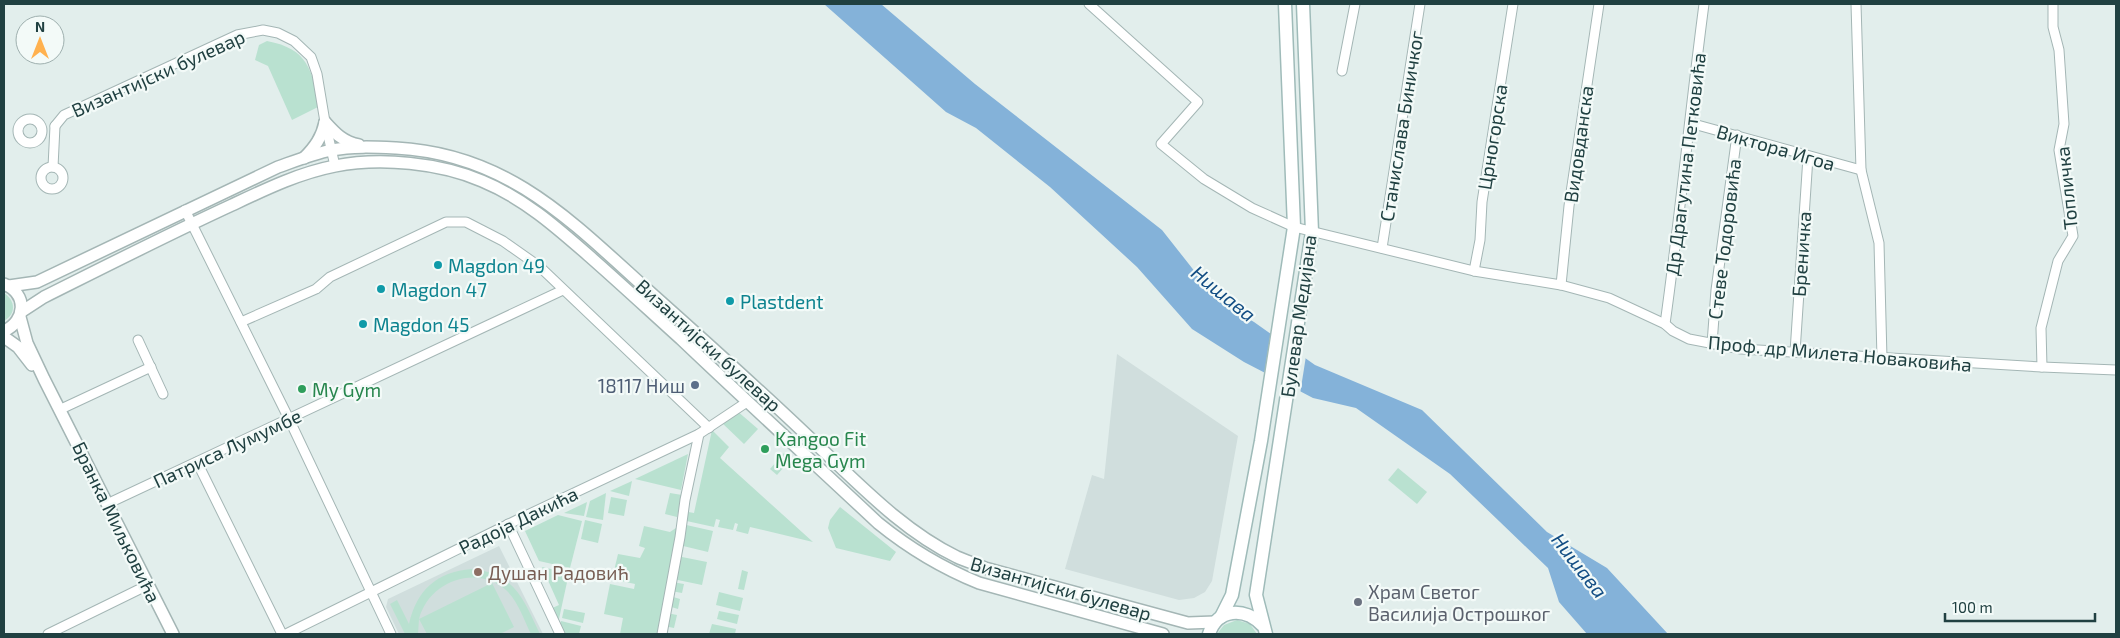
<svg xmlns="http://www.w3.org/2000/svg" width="2120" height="638" font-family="'Exo 2',sans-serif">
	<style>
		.built { fill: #d0dedd }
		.green { fill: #b9e1d0 }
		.water { fill: #84b2d9 }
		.pier { fill: #e2eeec }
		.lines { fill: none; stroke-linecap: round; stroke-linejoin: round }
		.minor-casing { stroke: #a4b6b5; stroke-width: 11 }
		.tertiary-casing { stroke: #a4b6b5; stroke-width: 14 }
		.secondary-casing { stroke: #9fbbb9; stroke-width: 15 }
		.minor { stroke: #fff; stroke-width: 9 }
		.tertiary { stroke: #fff; stroke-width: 11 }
		.secondary { stroke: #fff; stroke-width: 12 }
		.culture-dot { fill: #0f9aa8; stroke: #f3faf8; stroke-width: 2 }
		.service-dot { fill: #5c6f8a; stroke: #f3faf8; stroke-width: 2 }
		.leisure-dot { fill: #2e9e5b; stroke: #f3faf8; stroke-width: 2 }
		.education-dot { fill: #8d6e63; stroke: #f3faf8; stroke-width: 2 }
		.worship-dot { fill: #6b7280; stroke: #f3faf8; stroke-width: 2 }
		.labels { text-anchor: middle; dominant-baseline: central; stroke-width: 4.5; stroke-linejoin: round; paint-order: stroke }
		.street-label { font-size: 19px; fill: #204041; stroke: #f3faf8 }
		.culture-label { font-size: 19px; fill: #0d838f; stroke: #f3faf8; text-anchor: start }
		.service-label { font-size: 19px; fill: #4e5e75; stroke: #f3faf8; text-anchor: end }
		.leisure-label { font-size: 19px; fill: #27864d; stroke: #f3faf8; text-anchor: start }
		.education-label { font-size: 19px; fill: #785e54; stroke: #f3faf8; text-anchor: start }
		.worship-label { font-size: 19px; fill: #5b616d; stroke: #f3faf8; text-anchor: start }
		.water-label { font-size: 20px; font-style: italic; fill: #134e84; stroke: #f3faf8 }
	</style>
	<rect width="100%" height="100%" fill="#e2eeec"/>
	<g class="built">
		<path d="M1117,354l121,82 -26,145 -7,11 -11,6 -15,2 -114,-31 27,-94 12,4z"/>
		<path d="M499,546l44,88h-144l-13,-27 2,-8z"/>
	</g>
	<g class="green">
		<path d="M267,41c42,8 44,29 53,65l-28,14 -24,-54 -13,-6 4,-15z"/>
		<path d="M4,293c12,8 12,21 0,28z"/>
		<path d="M736,410l22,19 -14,15 -24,-23z"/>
		<path d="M712,430l17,17 -9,11 93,84 -63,-15 -2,7 -12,-3 2,-7 -3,-1 -2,7 -15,-3 2,-7 -4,-1 -2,8 -32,-7 1,-9 11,2z"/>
		<path d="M784,453l7,6 -14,16 -7,-6z"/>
		<path d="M688,454l-7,36 -46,-11z"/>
		<path d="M1398,468l29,24 -10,12 -29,-24z"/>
		<path d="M632,481l-3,15 -19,-5z"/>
		<path d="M606,493l-3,27 -17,-3 4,-16z"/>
		<path d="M670,493l12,2 -5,22 -12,-3z"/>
		<path d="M611,497l16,3 -3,16 -16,-3z"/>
		<path d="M587,502l-3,14 -20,-3z"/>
		<path d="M840,507l56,45 -6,9 -54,-13 -8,-20 2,-8z"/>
		<path d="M558,515l24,6 -12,47 -31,-7 -14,-30z"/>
		<path d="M585,520l17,4 -4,19 -17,-4z"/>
		<path d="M682,524l31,7 -5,21 -29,-7 -2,11 30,6 -5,23 -29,-6 -1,3 12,2 -2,9 -11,-2 -1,5 10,3 -2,10 -10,-3 -1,7 10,2 -3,13 -10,-2 2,6 5,2h-51l3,-16 -19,-4 6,-30 24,5 1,-5 -23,-5 6,-25 22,4 5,-10 -6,-2 5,-20 26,6z"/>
		<path d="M542,567l27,6 -12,55 -9,-18 11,-5z"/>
		<path d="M472,569c44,5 51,30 68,65h-9c-7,-14 -13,-33 -25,-44 -30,-26 -77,-9 -87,29l73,-36 22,44 -14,7h-73l-8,-15 -1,15h-13l-15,-30 7,-4 12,24c8,-34 27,-52 63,-55z"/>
		<path d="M742,570l6,2 -4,18 -6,-1z"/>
		<path d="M719,592l24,6 -3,13 -24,-6z"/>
		<path d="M564,609l21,4 -2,10 -21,-5z"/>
		<path d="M719,611l20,4 -2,9 -20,-5z"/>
		<path d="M1237,620l13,4 7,10h-40l7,-9z"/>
		<path d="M561,621l20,5 -2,8h-19l-2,-3z"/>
		<path d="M712,624l24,5 -1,5h-26z"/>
	</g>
	<path class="water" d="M824,4h57l94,80 187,146 56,71 36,21 61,43 107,45 125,122 60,36 61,66h-81l-28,-32 -11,-34 -98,-94 -94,-66 -43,-10 -69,-36 -52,-33 -55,-62 -87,-80 -74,-59 -30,-16z"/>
	<path class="pier" d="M1271,331l35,25 -6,38 -36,-18z"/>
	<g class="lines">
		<defs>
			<g id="minor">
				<path d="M1089,4l109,98 -37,42 43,35 48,29 42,19 180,44 87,14 48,13 56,26 8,7 16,8 52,10 301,18 74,3"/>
				<path d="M1856,4l5,166 18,73 3,115"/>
				<path d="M1342,71l13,-67"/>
				<circle cx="30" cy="131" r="12"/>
				<path d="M1690,123l171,47"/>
				<path d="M55,126l9,-11 173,-80 26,-5 15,3 16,8 17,16 6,17 8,48 10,44"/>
				<path d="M53,167l2,-41"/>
				<circle cx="52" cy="178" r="11"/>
				<path d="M185,210l104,209 102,215"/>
				<path d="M1382,248l38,-244"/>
				<path d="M1474,271l6,-31 2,-38 31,-198"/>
				<path d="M1561,285l8,-79 30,-202"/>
				<path d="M241,322l75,-33 14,-12 116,-55h20l37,19 37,26 169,161"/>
				<path d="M1665,324c15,-107 25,-214 39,-320"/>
				<path d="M138,340l25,54"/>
				<path d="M1712,344l4,-54 21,-155"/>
				<path d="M1795,352l13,-195"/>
				<path d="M2042,367l-1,-39 17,-67 15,-25 -14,-86 5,-26 -5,-74 -6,-23v-23"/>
				<path d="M61,409l90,-42"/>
				<path d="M197,462l85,172"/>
				<path d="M109,503l454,-213"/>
				<path d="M508,524l52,110"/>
				<path d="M48,634l100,-49"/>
				<path d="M286,634l233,-115 180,-85 48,-32"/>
				<path d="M662,634l18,-97 5,-37 14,-66"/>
			</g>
			<g id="tertiary">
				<path d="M325,122c10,11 18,20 34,23"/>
				<path d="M304,158c11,-11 18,-21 21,-36"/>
				<path d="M9,286l28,-4 241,-115c17,-6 35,-13 53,-17 22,-4 43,-3 65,-2 113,6 176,74 255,145 56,50 111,99 165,151 43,40 87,87 141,113 9,4 19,7 28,11l203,55 27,-1"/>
				<path d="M21,312l23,-15c62,-31 125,-63 188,-92 34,-16 67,-32 103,-39 46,-9 105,-3 147,15 41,17 73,45 106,74 32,28 62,56 93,84 65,62 132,123 197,184 32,26 64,45 101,60l184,51"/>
				<path d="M20,317l7,26 17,36 129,255"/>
				<path d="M4,331c22,-10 24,-37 0,-47"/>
				<path d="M4,337l14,10 14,18"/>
			</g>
			<g id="secondary">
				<path d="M1221,617l11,-22 29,-154 33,-214 -9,-223"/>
				<path d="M1209,634c8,-26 36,-27 53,-9"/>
				<path d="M1266,634l-10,-39 56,-363 -9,-228"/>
			</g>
		</defs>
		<use href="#minor" class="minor-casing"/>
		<use href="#tertiary" class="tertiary-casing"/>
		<use href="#secondary" class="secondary-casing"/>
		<use href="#minor" class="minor"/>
		<use href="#tertiary" class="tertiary"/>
		<use href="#secondary" class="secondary"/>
	</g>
	<g class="culture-dot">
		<circle cx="438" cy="265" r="5"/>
		<circle cx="381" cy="289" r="5"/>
		<circle cx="730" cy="301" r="5"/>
		<circle cx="363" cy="324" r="5"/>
	</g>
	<circle class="service-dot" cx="695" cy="385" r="5"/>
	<g class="leisure-dot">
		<circle cx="302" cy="389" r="5"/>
		<circle cx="765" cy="449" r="5"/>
	</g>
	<circle class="education-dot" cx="478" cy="572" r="5"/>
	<circle class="worship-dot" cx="1358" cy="602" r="5"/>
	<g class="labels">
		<g class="street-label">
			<text transform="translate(158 73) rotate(-24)">Византијски булевар</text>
			<text transform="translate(1401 126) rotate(-81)">Станислава Биничког</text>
			<text transform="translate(1492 137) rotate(-81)">Црногорска</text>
			<text transform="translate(1578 144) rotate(-82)">Видовданска</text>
			<text transform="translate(1776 147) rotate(16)">Виктора Игоа</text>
			<text transform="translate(1685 164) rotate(-83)">Др Драгутина Петковића</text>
			<text transform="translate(2066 188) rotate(-96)">Топличка</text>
			<text transform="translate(1724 239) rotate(-83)">Стеве Тодоровића</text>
			<text transform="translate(1801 254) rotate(-86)">Бреничка</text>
			<text transform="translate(1298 316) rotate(-82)">Булевар Медијана</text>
			<text transform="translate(709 345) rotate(42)">Византијски булевар</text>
			<text transform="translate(1840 353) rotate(5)">Проф. др Милета Новаковића</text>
			<text transform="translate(227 448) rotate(-25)">Патриса Лумумбе</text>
			<text transform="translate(518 520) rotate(-26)">Радоја Дакића</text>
			<text transform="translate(117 522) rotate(64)">Бранка Миљковића</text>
			<text transform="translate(1061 588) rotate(16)">Византијски булевар</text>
		</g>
		<g class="culture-label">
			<text x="448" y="265">Magdon 49</text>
			<text x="391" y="289">Magdon 47</text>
			<text x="740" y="301">Plastdent</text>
			<text x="373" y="324">Magdon 45</text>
		</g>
		<g class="service-label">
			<text x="685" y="385">18117 Ниш</text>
		</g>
		<g class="leisure-label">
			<text x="312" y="389">My Gym</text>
			<text x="775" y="438">Kangoo Fit<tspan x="775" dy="22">Mega Gym</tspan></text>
		</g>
		<g class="education-label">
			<text x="488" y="572">Душан Радовић</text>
		</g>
		<g class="worship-label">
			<text x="1368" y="591">Храм Светог<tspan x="1368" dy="22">Василија Острошког</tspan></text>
		</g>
		<g class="water-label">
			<text transform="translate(1224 293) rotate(39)">Нишава</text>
			<text transform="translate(1580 565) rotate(52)">Нишава</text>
		</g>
	</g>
	<rect width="2120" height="638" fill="none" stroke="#204041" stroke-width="10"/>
	<g transform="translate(40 40)"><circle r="24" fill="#f3faf8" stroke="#9fb0af"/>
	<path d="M0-4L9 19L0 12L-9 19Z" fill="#ffb14f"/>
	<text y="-8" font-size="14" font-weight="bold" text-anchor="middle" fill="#204041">N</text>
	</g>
	<path d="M1945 613v8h150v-8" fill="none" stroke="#204041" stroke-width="2.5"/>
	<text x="1952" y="613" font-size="15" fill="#204041" stroke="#f3faf8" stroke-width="4" paint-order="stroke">100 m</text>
</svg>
